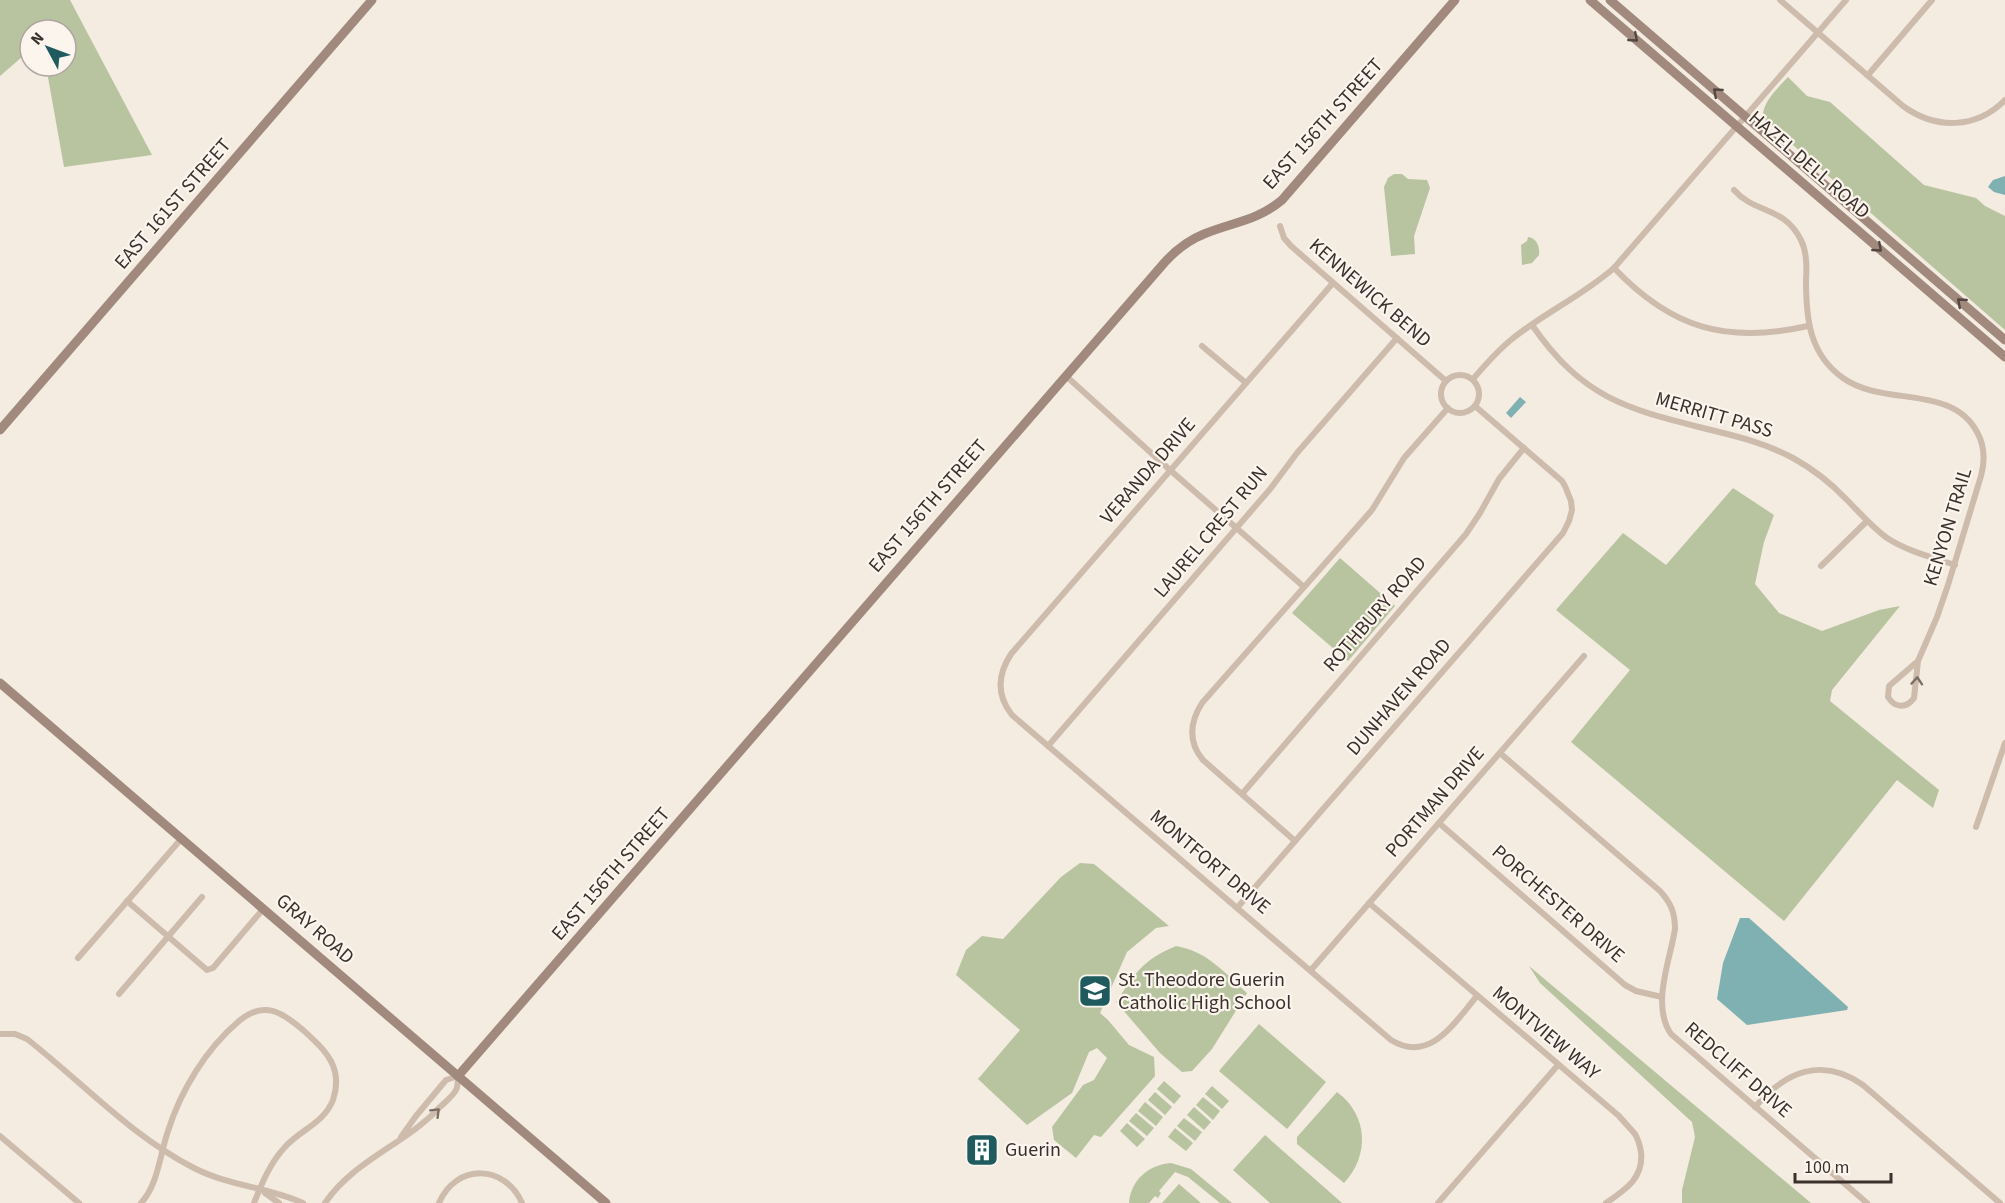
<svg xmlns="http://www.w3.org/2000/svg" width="2005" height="1203" font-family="'Source Sans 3',sans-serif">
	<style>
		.green { fill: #b8c4a0 }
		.water { fill: #7fb0b2 }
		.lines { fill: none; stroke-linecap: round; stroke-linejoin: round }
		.street { stroke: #cdbbac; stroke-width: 6 }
		.secondary { stroke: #a18a7d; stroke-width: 9 }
		.oneway { stroke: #544640 }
		.oneway2 { stroke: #7d6f65 }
		.labels { text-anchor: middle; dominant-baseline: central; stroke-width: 4.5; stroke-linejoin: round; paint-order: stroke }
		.street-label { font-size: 20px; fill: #3b302b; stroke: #fbf5ee }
		.poi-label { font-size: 20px; fill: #3b302b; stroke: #fbf5ee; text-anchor: start }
	</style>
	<rect width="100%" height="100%" fill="#f4ebe1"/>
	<g class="green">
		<path d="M0,0h70l82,155 -88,12 -18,-101h20v-36h-36v20l-30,26z"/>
		<path d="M1788,77l19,19 23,6 94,83 52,13 9,8 20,10v114l-242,-211c-2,-16 15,-31 25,-42z"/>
		<path d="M1394,174h8l6,5 19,1 3,8 -16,48 1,18 -24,2 -7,-69 4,-9z"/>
		<path d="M1528,237c9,1 12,10 11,18l-7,8 -10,2 -1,-20 6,-4z"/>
		<path d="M1733,488l41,27 -10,27 -9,42 24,29 43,18 57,-21 21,-4 -68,84 -2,11 109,89 -6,18 -36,-28 -113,141 -213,-179 59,-72 -74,-60 67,-77 43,32z"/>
		<path d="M1340,558l55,48 -47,55 -56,-48z"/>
		<path d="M1080,863l14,1 75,62 -13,2 -29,24 -27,61 8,7 21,25 25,12 1,19 -54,61 -7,-2 -18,23 -22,-18 -2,-13 31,-42 11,-5 13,-22 -10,-10 -8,4 -17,41 -45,32 -49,-46 42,-49 -64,-55 10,-25 16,-14 21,3 58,-62z"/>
		<path d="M1176,946c31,5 49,27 71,47l-35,56 -20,22 -10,1 -22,-19 -44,-51c19,-28 26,-42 60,-56z"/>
		<path d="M1529,966l282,237h-129v-13l13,-53 -3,-15 -152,-139z"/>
		<path d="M1259,1024l67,58 -39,47 -68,-58z"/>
		<path d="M1164,1081l17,15 -7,8 -17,-15z"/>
		<path d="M1212,1086l17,15 -7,8 -17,-15z"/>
		<path d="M1155,1092l17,15 -7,8 -17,-15z"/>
		<path d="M1337,1092c31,23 33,63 7,91l-47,-39v-7z"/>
		<path d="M1203,1097l17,14 -7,9 -17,-15z"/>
		<path d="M1145,1102l18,15 -7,9 -18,-15z"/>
		<path d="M1194,1107l17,15 -7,8 -17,-15z"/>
		<path d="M1136,1113l18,15 -7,8 -18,-15z"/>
		<path d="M1184,1118l18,14 -7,9 -18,-15z"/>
		<path d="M1127,1123l18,16 -8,8 -17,-16z"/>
		<path d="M1175,1128l18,15 -7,8 -18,-14z"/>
		<path d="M1265,1135l77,68h-72l-37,-33z"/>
		<path d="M1171,1163l20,6 41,34h-12l-32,-26 -13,-5 -16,19 2,2 -3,5 -3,-2 -6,7h-20c2,-23 19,-38 42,-40z"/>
		<path d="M1179,1184l22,19h-39z"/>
	</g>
	<g class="water">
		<path d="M2005,176v19l-11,-3 -6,-5 5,-7z"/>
		<path d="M1520,397l6,5 -15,16 -5,-5z"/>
		<path d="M1740,918h9l99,89 -1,3 -100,15 -30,-26 6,-36z"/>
	</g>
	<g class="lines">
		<g class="street">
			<path d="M1780,0l123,106c33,24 73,23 102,-6"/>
			<path d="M1868,75l64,-75"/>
			<path d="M1734,190c21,24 50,16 67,50 6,12 6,27 5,40 0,38 3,74 37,98 40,29 109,6 134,54 8,14 8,29 4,44l-33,109 -11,32 -19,44 -4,37c-8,11 -19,10 -26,-1l1,-11 29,-25"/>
			<path d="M1280,226l4,12 7,8 155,135"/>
			<path d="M1614,268c58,61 113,76 194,58"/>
			<path d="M1333,283l-322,371c-13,20 -15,41 1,61l379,325c39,24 63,-17 86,-44"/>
			<path d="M1532,325c52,75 96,84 179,105 29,7 56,14 82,28 20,11 38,25 54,42 13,13 25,27 40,38 20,13 44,19 68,27"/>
			<path d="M1202,346l44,37"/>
			<circle cx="1460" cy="394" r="19"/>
			<path d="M1066,376l104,94 134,117"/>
			<path d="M1473,379c12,-14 24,-28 39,-40 32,-26 70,-43 102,-71l232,-268"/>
			<path d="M1821,566l46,-45"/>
			<path d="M1048,746l223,-258 26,-35 100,-115"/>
			<path d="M1500,753l160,138c11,12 15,22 15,38 -5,32 -24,76 -4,105l196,169"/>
			<path d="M1242,794l224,-260 14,-21 19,-34 25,-31"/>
			<path d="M1439,823l186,162 11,6 26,6"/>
			<path d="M1976,827l29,-84"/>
			<path d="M1295,841l-92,-81c-15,-18 -13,-38 -1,-57l170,-193 32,-52 44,-50"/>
			<path d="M127,901l80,69 6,-2 51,-60"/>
			<path d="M1369,903l250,213c5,6 11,12 16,18 3,5 5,12 6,18 3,26 -16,38 -35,51"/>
			<path d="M1237,908l326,-375 6,-12 3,-11 -1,-9 -6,-15 -3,-5 -87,-75"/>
			<path d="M78,958l104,-120"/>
			<path d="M1311,970l273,-314"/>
			<path d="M119,994l83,-97"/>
			<path d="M0,1034h15l12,5c55,43 104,97 167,129 35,18 74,19 109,35"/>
			<path d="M1755,1107c30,-35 67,-51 108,-22l137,118"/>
			<path d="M0,1136l79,67"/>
			<path d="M265,1193l14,10"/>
			<path d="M141,1203c17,-18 19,-49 27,-72 13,-41 38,-82 71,-110 25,-21 43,-9 64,9 22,20 41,37 30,70 -9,23 -33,30 -48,47 -15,16 -23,36 -31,56"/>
			<path d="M325,1203c29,-43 81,-59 115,-96 5,-5 13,-11 16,-17 2,-4 2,-10 2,-14l-12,4 -30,36 -15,21"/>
			<path d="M439,1203c17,-40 66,-39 83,0"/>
			<path d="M1438,1203l120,-138"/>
		</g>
		<g class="secondary">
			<path d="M1590,0l415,357"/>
			<path d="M1610,0l395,340"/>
			<path d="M0,430l372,-430"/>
			<path d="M0,683l606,520"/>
			<path d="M458,1076l707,-814c11,-12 24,-22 39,-28 29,-12 53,-13 78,-34l173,-200"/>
		</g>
	</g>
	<defs><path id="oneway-chevron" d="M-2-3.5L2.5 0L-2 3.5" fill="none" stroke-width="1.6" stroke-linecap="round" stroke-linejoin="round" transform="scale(1.5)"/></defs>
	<g class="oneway">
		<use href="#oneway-chevron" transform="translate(1634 38) rotate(41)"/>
		<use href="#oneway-chevron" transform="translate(1717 92) rotate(-139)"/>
		<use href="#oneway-chevron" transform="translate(1878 248) rotate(41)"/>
		<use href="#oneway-chevron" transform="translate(1961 302) rotate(-139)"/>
	</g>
	<g class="oneway2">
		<use href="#oneway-chevron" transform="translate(1917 681) rotate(-86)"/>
		<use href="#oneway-chevron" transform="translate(436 1112) rotate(-45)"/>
	</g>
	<defs>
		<symbol id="school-square" viewBox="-11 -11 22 22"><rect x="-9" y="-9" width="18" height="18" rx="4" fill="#1f5a5e" stroke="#fbf5ee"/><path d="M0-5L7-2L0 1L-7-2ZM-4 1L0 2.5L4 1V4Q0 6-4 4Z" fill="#fff"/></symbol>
		<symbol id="building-square" viewBox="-11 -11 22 22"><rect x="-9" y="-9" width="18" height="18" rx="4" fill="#1f5a5e" stroke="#fbf5ee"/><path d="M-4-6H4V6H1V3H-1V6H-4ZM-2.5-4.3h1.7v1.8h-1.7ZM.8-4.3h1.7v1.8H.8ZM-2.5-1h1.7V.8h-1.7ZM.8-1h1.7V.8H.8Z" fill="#fff"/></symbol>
	</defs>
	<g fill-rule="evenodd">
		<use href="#school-square" x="1076" y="972" width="38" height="38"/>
		<use href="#building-square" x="963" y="1131" width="38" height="38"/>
	</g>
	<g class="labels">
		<g class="street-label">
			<text transform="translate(1323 124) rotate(-48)">EAST 156TH STREET</text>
			<text transform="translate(1809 165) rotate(41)">HAZEL DELL ROAD</text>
			<text transform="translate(173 204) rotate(-49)">EAST 161ST STREET</text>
			<text transform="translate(1370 293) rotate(41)">KENNEWICK BEND</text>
			<text transform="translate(1714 415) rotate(16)">MERRITT PASS</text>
			<text transform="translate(1148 471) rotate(-49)">VERANDA DRIVE</text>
			<text transform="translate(928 506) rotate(-49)">EAST 156TH STREET</text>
			<text transform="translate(1948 527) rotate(-73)">KENYON TRAIL</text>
			<text transform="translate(1211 532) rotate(-50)">LAUREL CREST RUN</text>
			<text transform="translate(1375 614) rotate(-49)">ROTHBURY ROAD</text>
			<text transform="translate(1399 697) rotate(-49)">DUNHAVEN ROAD</text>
			<text transform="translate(1435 802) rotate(-49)">PORTMAN DRIVE</text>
			<text transform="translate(1210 862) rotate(40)">MONTFORT DRIVE</text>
			<text transform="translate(611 874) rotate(-49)">EAST 156TH STREET</text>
			<text transform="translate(1558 904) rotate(41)">PORCHESTER DRIVE</text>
			<text transform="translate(315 929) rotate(41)">GRAY ROAD</text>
			<text transform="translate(1546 1033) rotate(40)">MONTVIEW WAY</text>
			<text transform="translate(1738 1070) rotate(41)">REDCLIFF DRIVE</text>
		</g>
		<g class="poi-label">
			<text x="1118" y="980">St. Theodore Guerin<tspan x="1118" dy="23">Catholic High School</tspan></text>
			<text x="1005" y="1150">Guerin</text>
		</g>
	</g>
	<g transform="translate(48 48) rotate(311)"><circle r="28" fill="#fbf5ee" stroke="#aea6a0" stroke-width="1.5"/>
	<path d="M0-4.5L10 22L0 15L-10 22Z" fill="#1f5a5e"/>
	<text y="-9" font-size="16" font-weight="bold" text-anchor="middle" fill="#3b302b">N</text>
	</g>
	<path d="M1795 1173v9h96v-9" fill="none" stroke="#3b302b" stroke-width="3"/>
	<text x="1804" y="1173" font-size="18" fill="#3b302b" stroke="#fbf5ee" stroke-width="4.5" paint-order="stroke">100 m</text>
</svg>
